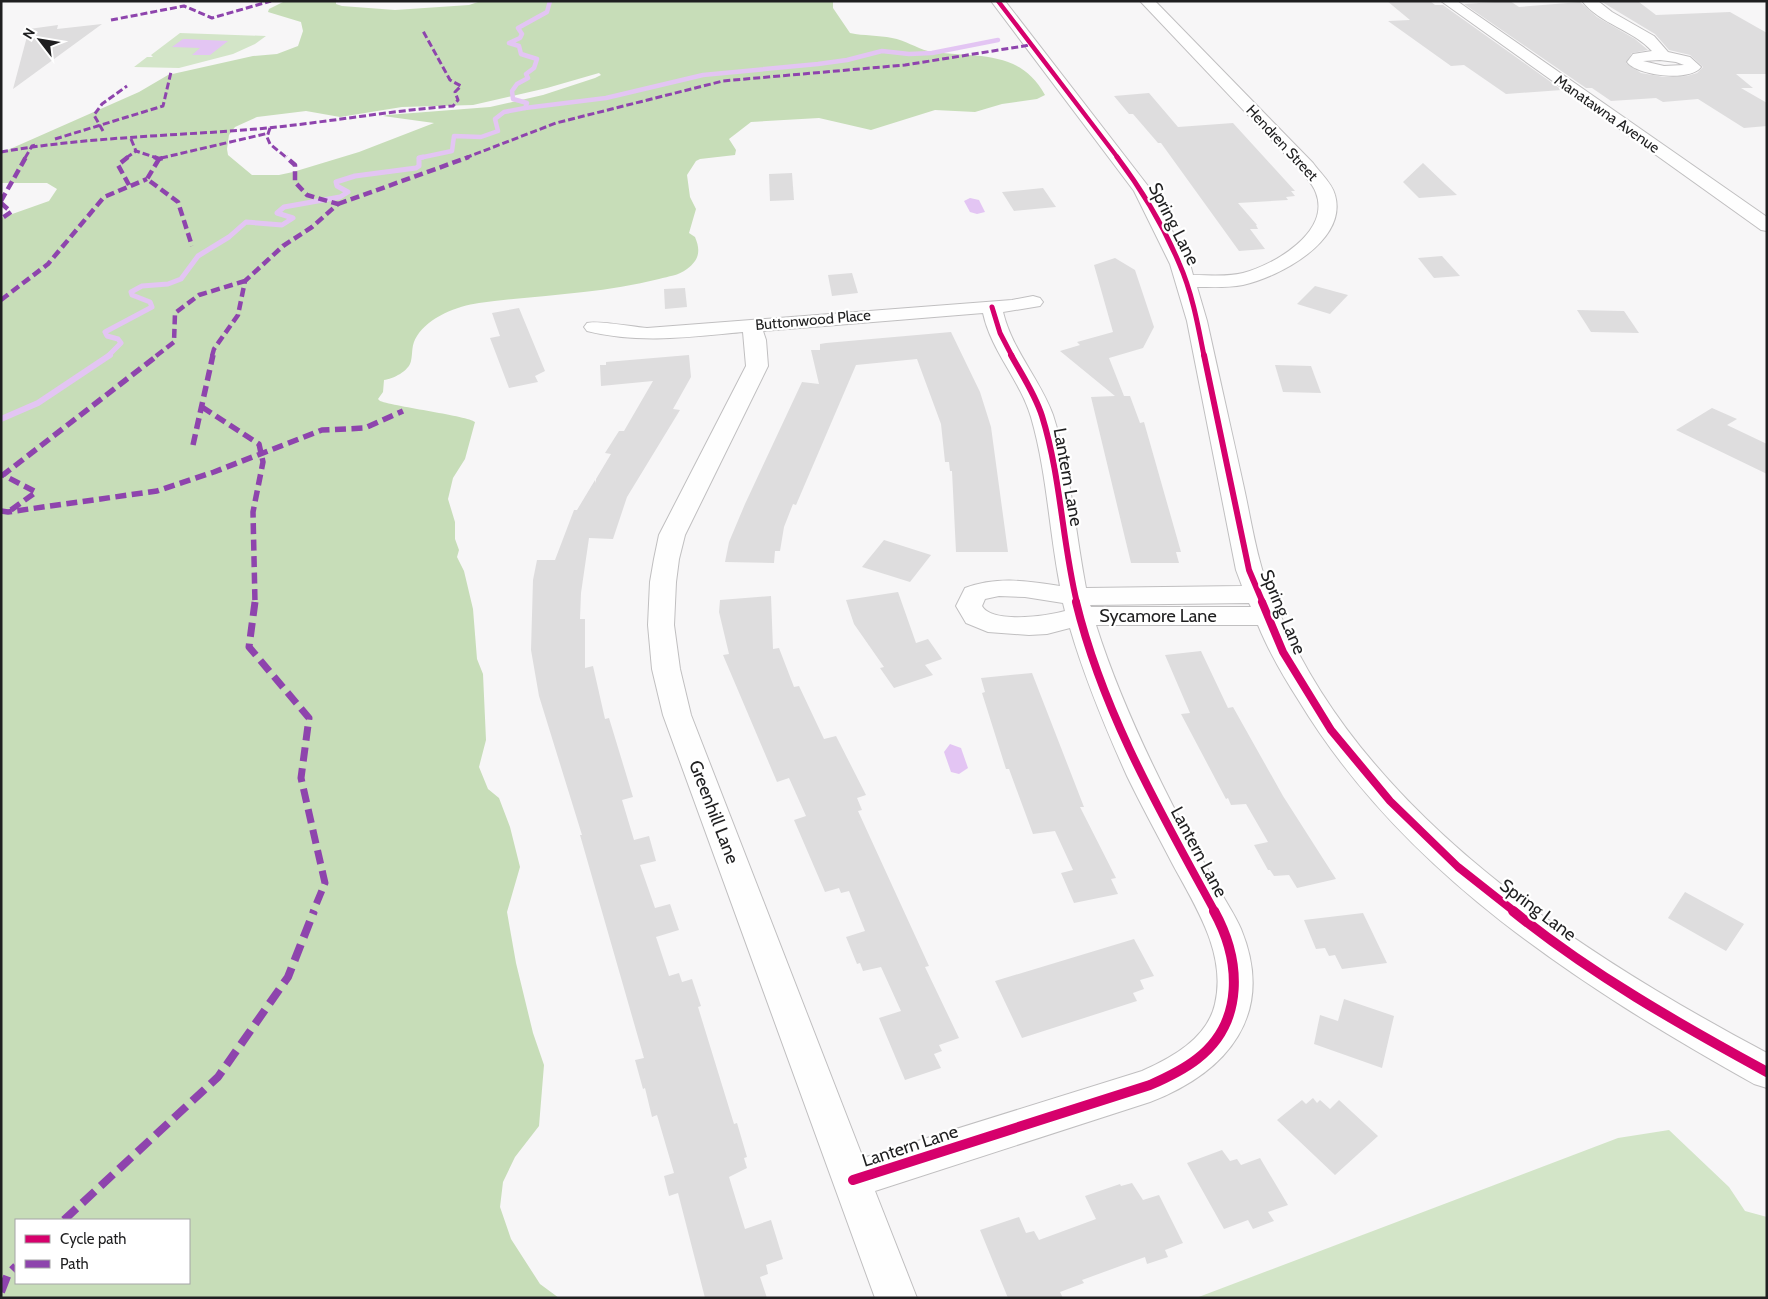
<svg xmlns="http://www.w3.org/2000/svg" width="1768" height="1299" font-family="Cabin,sans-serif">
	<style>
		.green { fill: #d3e5c8 }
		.forest { fill: #c7ddb8; fill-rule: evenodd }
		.water { fill: #e3c5f3 }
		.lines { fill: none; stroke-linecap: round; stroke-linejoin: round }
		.stream-far2 { stroke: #e3c5f3; stroke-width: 4.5 }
		.stream-far1 { stroke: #e3c5f3; stroke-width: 5 }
		.stream { stroke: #e3c5f3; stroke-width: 6 }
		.building { fill: #deddde }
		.minor-casing { stroke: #c0bfc0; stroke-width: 2 }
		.minor { fill: #fefefe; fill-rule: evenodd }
		.quiet-far4 { stroke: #8e44ad; stroke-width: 3; stroke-dasharray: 7 3; stroke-linecap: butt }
		.quiet-far3 { stroke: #8e44ad; stroke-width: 4.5; stroke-dasharray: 9 4.5; stroke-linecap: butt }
		.quiet-far2 { stroke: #8e44ad; stroke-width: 5.5; stroke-dasharray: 11 5.5; stroke-linecap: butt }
		.quiet-far1 { stroke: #8e44ad; stroke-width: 7; stroke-dasharray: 14 7; stroke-linecap: butt }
		.quiet { stroke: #8e44ad; stroke-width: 8; stroke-dasharray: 17 8; stroke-linecap: butt }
		.cycleway-far4-casing { stroke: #fff; stroke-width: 6 }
		.cycleway-far3-casing { stroke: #fff; stroke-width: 7 }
		.cycleway-far2-casing { stroke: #fff; stroke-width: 9 }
		.cycleway-far1-casing { stroke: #fff; stroke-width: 11 }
		.cycleway-casing { stroke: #fff; stroke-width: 13 }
		.cycleway-far4 { stroke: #d6006c; stroke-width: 4.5 }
		.cycleway-far3 { stroke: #d6006c; stroke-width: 5 }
		.cycleway-far2 { stroke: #d6006c; stroke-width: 6 }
		.cycleway-far1 { stroke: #d6006c; stroke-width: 8 }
		.cycleway { stroke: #d6006c; stroke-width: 10 }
		.labels { text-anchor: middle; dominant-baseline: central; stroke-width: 4.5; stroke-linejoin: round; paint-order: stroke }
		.far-street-label { font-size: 15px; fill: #1f1f20; stroke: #fff }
		.street-label { font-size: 18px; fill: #1f1f20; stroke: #fff }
	</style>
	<rect width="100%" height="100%" fill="#f7f6f7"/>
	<g class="green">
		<path d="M180,33l86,3 -11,8 -22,10 -54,14 -45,-1 13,-10h6l-2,-2z"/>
		<path d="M1669,1130l60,57 16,24 22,6v81h-571l422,-160z"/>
	</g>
	<path class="forest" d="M285,1h51v3l6,2 53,4 74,-5 12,-4h352v7l17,25c14,3 28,2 42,5 13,2 24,10 36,13 45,8 91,-4 117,44l-8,4 -35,5 -27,8 -40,-2 -64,20 -52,-12 -68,4 -22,17 7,11 -1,5 -35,4 -4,2 -9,14 3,22 6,12 -7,24 6,4c6,14 4,23 -8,32 -9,7 -18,7 -28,10 -59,15 -121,16 -180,24 -22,3 -50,14 -62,33 -6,9 -4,16 -6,25 -2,10 -18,18 -27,19l-1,12 -5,7 2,2c17,6 88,15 95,21l-10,37 -12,19 -5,21 7,23v17l4,11 -2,7 7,14 9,38 4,50 6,15 3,66 -7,27 9,22 11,9 11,29 10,40 -13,45 9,51 17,70 11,32 -5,61 -24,31 -12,25 -3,25 11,32 29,45 19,14h-558v-1080l48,-17 8,-12 -10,-6h-46v-30l138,-61 29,-17 85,-19 24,-2 21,-8 5,-15 -2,-9 -33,-10 1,-3zM599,73l2,2 -6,3 -52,17 -53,12 -103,8 -4,1 51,7 -75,29 -66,20 -14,3h-27l-24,-20 -1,-6 2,-14 6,-8 22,-10 49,-6 34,6 62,-10 71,-2 74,-17zM16,1220h173v63h-173z"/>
	<g class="water">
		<path d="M183,39h3l42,2 -18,14h-18l8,-7 -28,-1z"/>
		<path d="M970,198l9,2 6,12 -8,2 -7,-2 -6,-11z"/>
		<path d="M950,744l11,4 7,20 -9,6 -8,-2 -7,-20z"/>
	</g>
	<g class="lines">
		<g class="stream-far2">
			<path d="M525,108l81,-10 97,-23 115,-11 29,-4 35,-9 27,3 23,-1 66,-13"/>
			<path d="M419,158l33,-7 2,-15 27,1 17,-6 -3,-12 9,-7 21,-4 2,-5 -14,-4 -1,-8 5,-7 11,-6 -2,-4 8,-6 3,-9 -16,-5 -2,-8 -10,-3 11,-5 2,-4 -4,-6 29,-16 3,-11"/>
		</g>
		<path class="stream-far1" d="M108,356l13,-13 -3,-4 -11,-3 -2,-4 47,-25 -2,-5 -18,-7 -1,-3 11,-6 26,-2 13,-5 17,-23 31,-19 17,-15 36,3 11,-7 -16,-5 7,-6 56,-10 8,-5 -11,-6 -1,-4 19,-6 61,-8 3,-2v-8l4,-1"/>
		<path class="stream" d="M1,419l37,-16 72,-48"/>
	</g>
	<g class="building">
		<path d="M1387,1h43l5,4h8l119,85 -56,4 -42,-29 -13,1 -63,-45 22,-1z"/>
		<path d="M1510,1l9,6 61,-5 17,15 38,22 13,11 -16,3 -6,10 15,10 23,4 23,-1 10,-3 6,-6 -13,-12 -21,-5 -14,-16 -53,-32h37l17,13 74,-3 37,21v41h-31l17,14h-12l26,15v23l-23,2 -46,-29 -35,3 -7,-4 -45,3 -19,-13h-6l-122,-84z"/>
		<path d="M102,24l-89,65 16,-60 29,-4 -1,4z"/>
		<path d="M1149,93l29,34 55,-4 62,68h-4l4,5 -9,1 2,3 -50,3 19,22h-1l2,4h-8l15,20 -26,2 -78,-108h-3l-25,-29h-4l-15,-18z"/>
		<path d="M1423,163l22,21 12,11 -38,3 -16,-16z"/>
		<path d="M792,173l2,27 -24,1 -1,-27z"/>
		<path d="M1043,188l13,19 -42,4 -12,-19z"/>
		<path d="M1442,256l18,20 -26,2 -16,-20z"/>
		<path d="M1115,258l20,12 19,57 -11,21 -34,10 15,38h6l10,27 4,-1 37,130h-5l3,11h-48l-40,-166 24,-1 -55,-45 20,-6 -3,-3 36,-10 -19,-67z"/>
		<path d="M852,273l6,20 -26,3 -4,-21z"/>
		<path d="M1315,286l33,9 -18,19 -33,-10z"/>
		<path d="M685,288l2,19 -22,2 -1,-20z"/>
		<path d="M519,308l26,63 -10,5 3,6 -29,6 -19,-50 10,-2 -8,-23z"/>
		<path d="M1577,310l47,1 15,22 -48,-1z"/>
		<path d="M951,332l29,60 11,35 17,125h-52l-4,-81h-2l-1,-9h-4l-4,-38 -24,-65 -61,6 -60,140 -3,-1 -9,23 -4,24h-5l-1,12 -49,-1 4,-20 16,-38 57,-122 17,2 -8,-34h9v-6l6,-1z"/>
		<path d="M689,355l2,22 -18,32 7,1 -53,87 -14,42 -24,-1 -8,55 -1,26h5v49l8,-2 12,53 4,-1 24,79 -11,3 12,40 15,-4 7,25 -16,4 15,43 15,-4 9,26 -23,7 13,39 10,-3 3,9 10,-3 9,27 -3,1 36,117 3,-1 10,34 -3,1 3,10 -18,9 16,52 26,-9 12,39 -17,6 2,9 -8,3 7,21h-62l-27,-105 -9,3 -5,-20 10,-3 -17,-58 -5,2 -7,-29 -2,1 -8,-29 9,-2 -64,-223h2l-43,-139 -8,-46 2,-70 4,-20h18l19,-50h3l18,-30 1,3v-4l15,-25 -6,-1 14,-22h5l29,-50 -52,5 -1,-21h6v-3z"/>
		<path d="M1275,365l36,1 10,27 -38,-1z"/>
		<path d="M1712,408l25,11 -10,6 40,19v30l-91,-44z"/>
		<path d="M884,540l47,15 -21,27 -48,-15z"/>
		<path d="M898,592l18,51 12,-4 14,20 -17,6 8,10 -39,13 -14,-20 4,-1 -30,-43 -8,-24z"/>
		<path d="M771,596l2,53 6,-1 15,39 5,-1 25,53 12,-3 30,59 -9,3 5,12 -4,1 71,155 -4,1 34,71 -20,7 3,6 -8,3 7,14 -36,12 -26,-62 22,-7 -20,-44 -18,4 -3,-8 -3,1 -11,-27 19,-6 -16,-40 -8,2 -2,-5 -14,4 -31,-72 12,-4 -17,-38 -12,4 -54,-127 6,-1 -10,-42 1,-12z"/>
		<path d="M1201,651l27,57 5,-1 50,89 53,83 -39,9 -8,-13 -15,1 -4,-6h-2l-14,-25 14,-3 -22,-38 -15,1 -3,-7 -2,1 -45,-85 9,-1 -25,-58z"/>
		<path d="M1032,673l52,134h-4l36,71 -5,1 7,15 -44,9 -13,-30 12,-3 -18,-39 -22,3 -24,-65h-3l-24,-76 3,-1 -4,-14z"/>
		<path d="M1685,892l59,32 -18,27 -58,-33z"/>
		<path d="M1363,913l24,50 -45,6 -7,-14 -6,1 -4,-8 -9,1 -12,-29z"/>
		<path d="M1134,939l20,37 -14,4 4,9 -11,4 4,8 -115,37 -27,-57z"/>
		<path d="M1344,999l50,17 -12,52 -68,-24 6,-29 18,6z"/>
		<path d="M1313,1098l4,5 3,-3 10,9 9,-9 39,36 -43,39 -58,-55 25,-20 4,4z"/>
		<path d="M1222,1150l8,11 7,-2 4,6 19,-7 28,47 -20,7 6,9 -21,8 -5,-9 -24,9 -37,-66z"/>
		<path d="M1132,1183l11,17 16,-5 24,48 -18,7 3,7 -21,7 -2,-7 -63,23 2,3 -24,9 3,6h-55l-28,-68 39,-13 7,16 8,-2 5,9 57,-21 -11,-23 35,-12 1,2z"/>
	</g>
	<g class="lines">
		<defs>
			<g id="minor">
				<path d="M991,1h14l143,185 42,78 3,11c16,0 34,2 50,-2 31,-8 88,-41 73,-80 -3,-9 -10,-15 -15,-22l-161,-170h15l158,162c7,10 19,20 22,32 13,46 -56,82 -92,90 -15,3 -31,2 -46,2l10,34c12,56 25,111 37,167 6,27 10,54 18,81 4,15 12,30 18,45 85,201 301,340 487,439v35l-13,-4c-173,-97 -350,-210 -455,-383 -16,-25 -30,-49 -41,-76h-162c20,63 47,122 77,181 15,28 30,55 46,83 7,13 16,26 22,40 35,85 -13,143 -91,173l-275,89 42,107h-42l-212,-583 -11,-46 -4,-44 2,-43 4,-23 5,-24 87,-169 -3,-34c-53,5 -104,12 -156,-1l-3,-4 3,-4c10,-3 46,4 60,5l365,-28 21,-4 7,2 3,4 -3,4 -37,6c9,38 37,67 50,103 18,56 22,116 33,173l156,-2 -6,-16 -49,-249 -17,-57 -36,-73zM983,313c8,38 37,67 48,104 16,55 18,113 29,169 -34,-5 -62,-10 -95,2l-9,18 10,17 22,9 41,3 18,-1 23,-6c15,51 35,99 57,148 14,29 30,58 45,87 23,43 55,90 43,141 -8,35 -44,54 -73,67l-279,87 -172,-443 -11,-46 -6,-44 2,-43 3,-23 6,-24 83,-169 -2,-26 -3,-9zM999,596l26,1 38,6 2,8c-17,5 -73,13 -83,-5l3,-7zM1249,603l2,4h-160l-1,-2z"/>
				<path d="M1441,1h16l310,216v14l-6,-1z"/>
				<path d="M1582,1h16l14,11 42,24 14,16 22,5 11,10c-10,15 -64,9 -74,-5l6,-8 19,-3c-19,-21 -52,-27 -70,-50zM1660,60l16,2 8,3 -20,1 -21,-5z"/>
			</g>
		</defs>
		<use href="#minor" class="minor-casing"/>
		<use href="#minor" class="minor"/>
		<g class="quiet-far4">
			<path d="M111,20l73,-14 28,12 59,-17"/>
			<path d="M270,128l-3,9 3,7 17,14"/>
			<path d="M103,131l-9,-16 8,-11 25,-18"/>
			<path d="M55,139l108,-33 8,-34"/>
			<path d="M131,139l5,12 21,7"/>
			<path d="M1,152c85,-15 171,-16 256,-23 66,-6 130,-18 196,-23l5,-6 -3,-8 6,-6 -11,-6 -27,-49"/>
			<path d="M25,158l7,-12 4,-1"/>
			<path d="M126,158l10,-7"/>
			<path d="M161,158l108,-25"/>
			<path d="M465,158l91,-35 167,-42 182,-16 125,-20"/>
		</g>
		<g class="quiet-far3">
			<path d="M128,157l-10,8 11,20"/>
			<path d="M154,157l5,2 8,-2"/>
			<path d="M159,159l-12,20 31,23 14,44"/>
			<path d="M1,201l25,-44"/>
			<path d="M1,203l10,9 -10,7"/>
			<path d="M338,204l131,-47"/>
			<path d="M1,300l47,-36 56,-67 43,-18"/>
			<path d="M156,356l18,-14 1,-29 24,-18 46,-14"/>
			<path d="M212,356l2,-7 24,-34 7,-34 38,-35 29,-19 26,-23 -31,-9 -12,-13v-17l-9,-8"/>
		</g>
		<g class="quiet-far2">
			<path d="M202,407l57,37 4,18 -10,50 2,91"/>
			<path d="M193,445l20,-90"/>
			<path d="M11,510l25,-18 -33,-17 155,-120"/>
			<path d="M1,511l7,1 149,-21 57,-19 108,-42 43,-2 38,-17"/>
		</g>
		<path class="quiet-far1" d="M255,602l-6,45 60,71 -8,60 24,105 -12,29"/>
		<g class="quiet">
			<path d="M64,1220l154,-143 70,-100 26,-66"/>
			<path d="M1,1292l7,-18 8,-8"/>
		</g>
		<defs>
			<path id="cycleway-far4" d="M998,1l120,157"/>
			<g id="cycleway-far3">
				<path d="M1117,157c25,33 46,68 62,106 13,29 19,62 25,93"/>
				<path d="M992,307l8,26 12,23"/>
			</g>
			<g id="cycleway-far2">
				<path d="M1011,355c11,20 24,39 31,61 19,61 20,126 35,187"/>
				<path d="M1204,355l45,215 14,33"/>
			</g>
			<g id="cycleway-far1">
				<path d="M1076,602c27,111 85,211 139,310"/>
				<path d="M1262,602l21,50 48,78 59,71 68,66 57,45"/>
			</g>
			<g id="cycleway">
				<path d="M1513,911c78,63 166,113 254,161"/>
				<path d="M853,1180l297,-95c16,-7 33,-15 47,-26 48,-37 44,-99 17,-148"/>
			</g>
		</defs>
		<use href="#cycleway-far4" class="cycleway-far4-casing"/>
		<use href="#cycleway-far3" class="cycleway-far3-casing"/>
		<use href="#cycleway-far2" class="cycleway-far2-casing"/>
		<use href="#cycleway-far1" class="cycleway-far1-casing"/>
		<use href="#cycleway" class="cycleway-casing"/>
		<use href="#cycleway-far4" class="cycleway-far4"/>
		<use href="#cycleway-far3" class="cycleway-far3"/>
		<use href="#cycleway-far2" class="cycleway-far2"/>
		<use href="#cycleway-far1" class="cycleway-far1"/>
		<use href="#cycleway" class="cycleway"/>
	</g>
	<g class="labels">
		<g class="far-street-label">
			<text transform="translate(1607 114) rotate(35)">Manatawna Avenue</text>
			<text transform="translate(1282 143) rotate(47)">Hendren Street</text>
			<text transform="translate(813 320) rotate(-5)">Buttonwood Place</text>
		</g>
		<g class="street-label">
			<text transform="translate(1174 224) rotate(63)">Spring Lane</text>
			<text transform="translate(1068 477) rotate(80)">Lantern Lane</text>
			<text transform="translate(1283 612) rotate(67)">Spring Lane</text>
			<text x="1158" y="616">Sycamore Lane</text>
			<text transform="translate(714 812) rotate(69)">Greenhill Lane</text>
			<text transform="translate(1199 852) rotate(62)">Lantern Lane</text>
			<text transform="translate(1538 910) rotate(37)">Spring Lane</text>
			<text transform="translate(910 1146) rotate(-18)">Lantern Lane</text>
		</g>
	</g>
	<rect width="1768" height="1299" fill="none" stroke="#1f1f20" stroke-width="5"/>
	<rect x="15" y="1219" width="175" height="65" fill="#ffffff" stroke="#a5a5a6"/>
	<rect x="25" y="1235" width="25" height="8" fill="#d6006c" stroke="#a5a5a6"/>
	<text x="60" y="1244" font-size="15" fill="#1f1f20">Cycle path</text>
	<rect x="25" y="1260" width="25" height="8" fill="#8e44ad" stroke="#a5a5a6"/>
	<text x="60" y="1269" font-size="15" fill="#1f1f20">Path</text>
	<g transform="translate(40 40) rotate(301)" stroke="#ffffff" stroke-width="4" paint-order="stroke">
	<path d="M0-4L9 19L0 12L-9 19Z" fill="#1f1f20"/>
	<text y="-8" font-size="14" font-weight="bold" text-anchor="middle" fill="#1f1f20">N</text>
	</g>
</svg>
